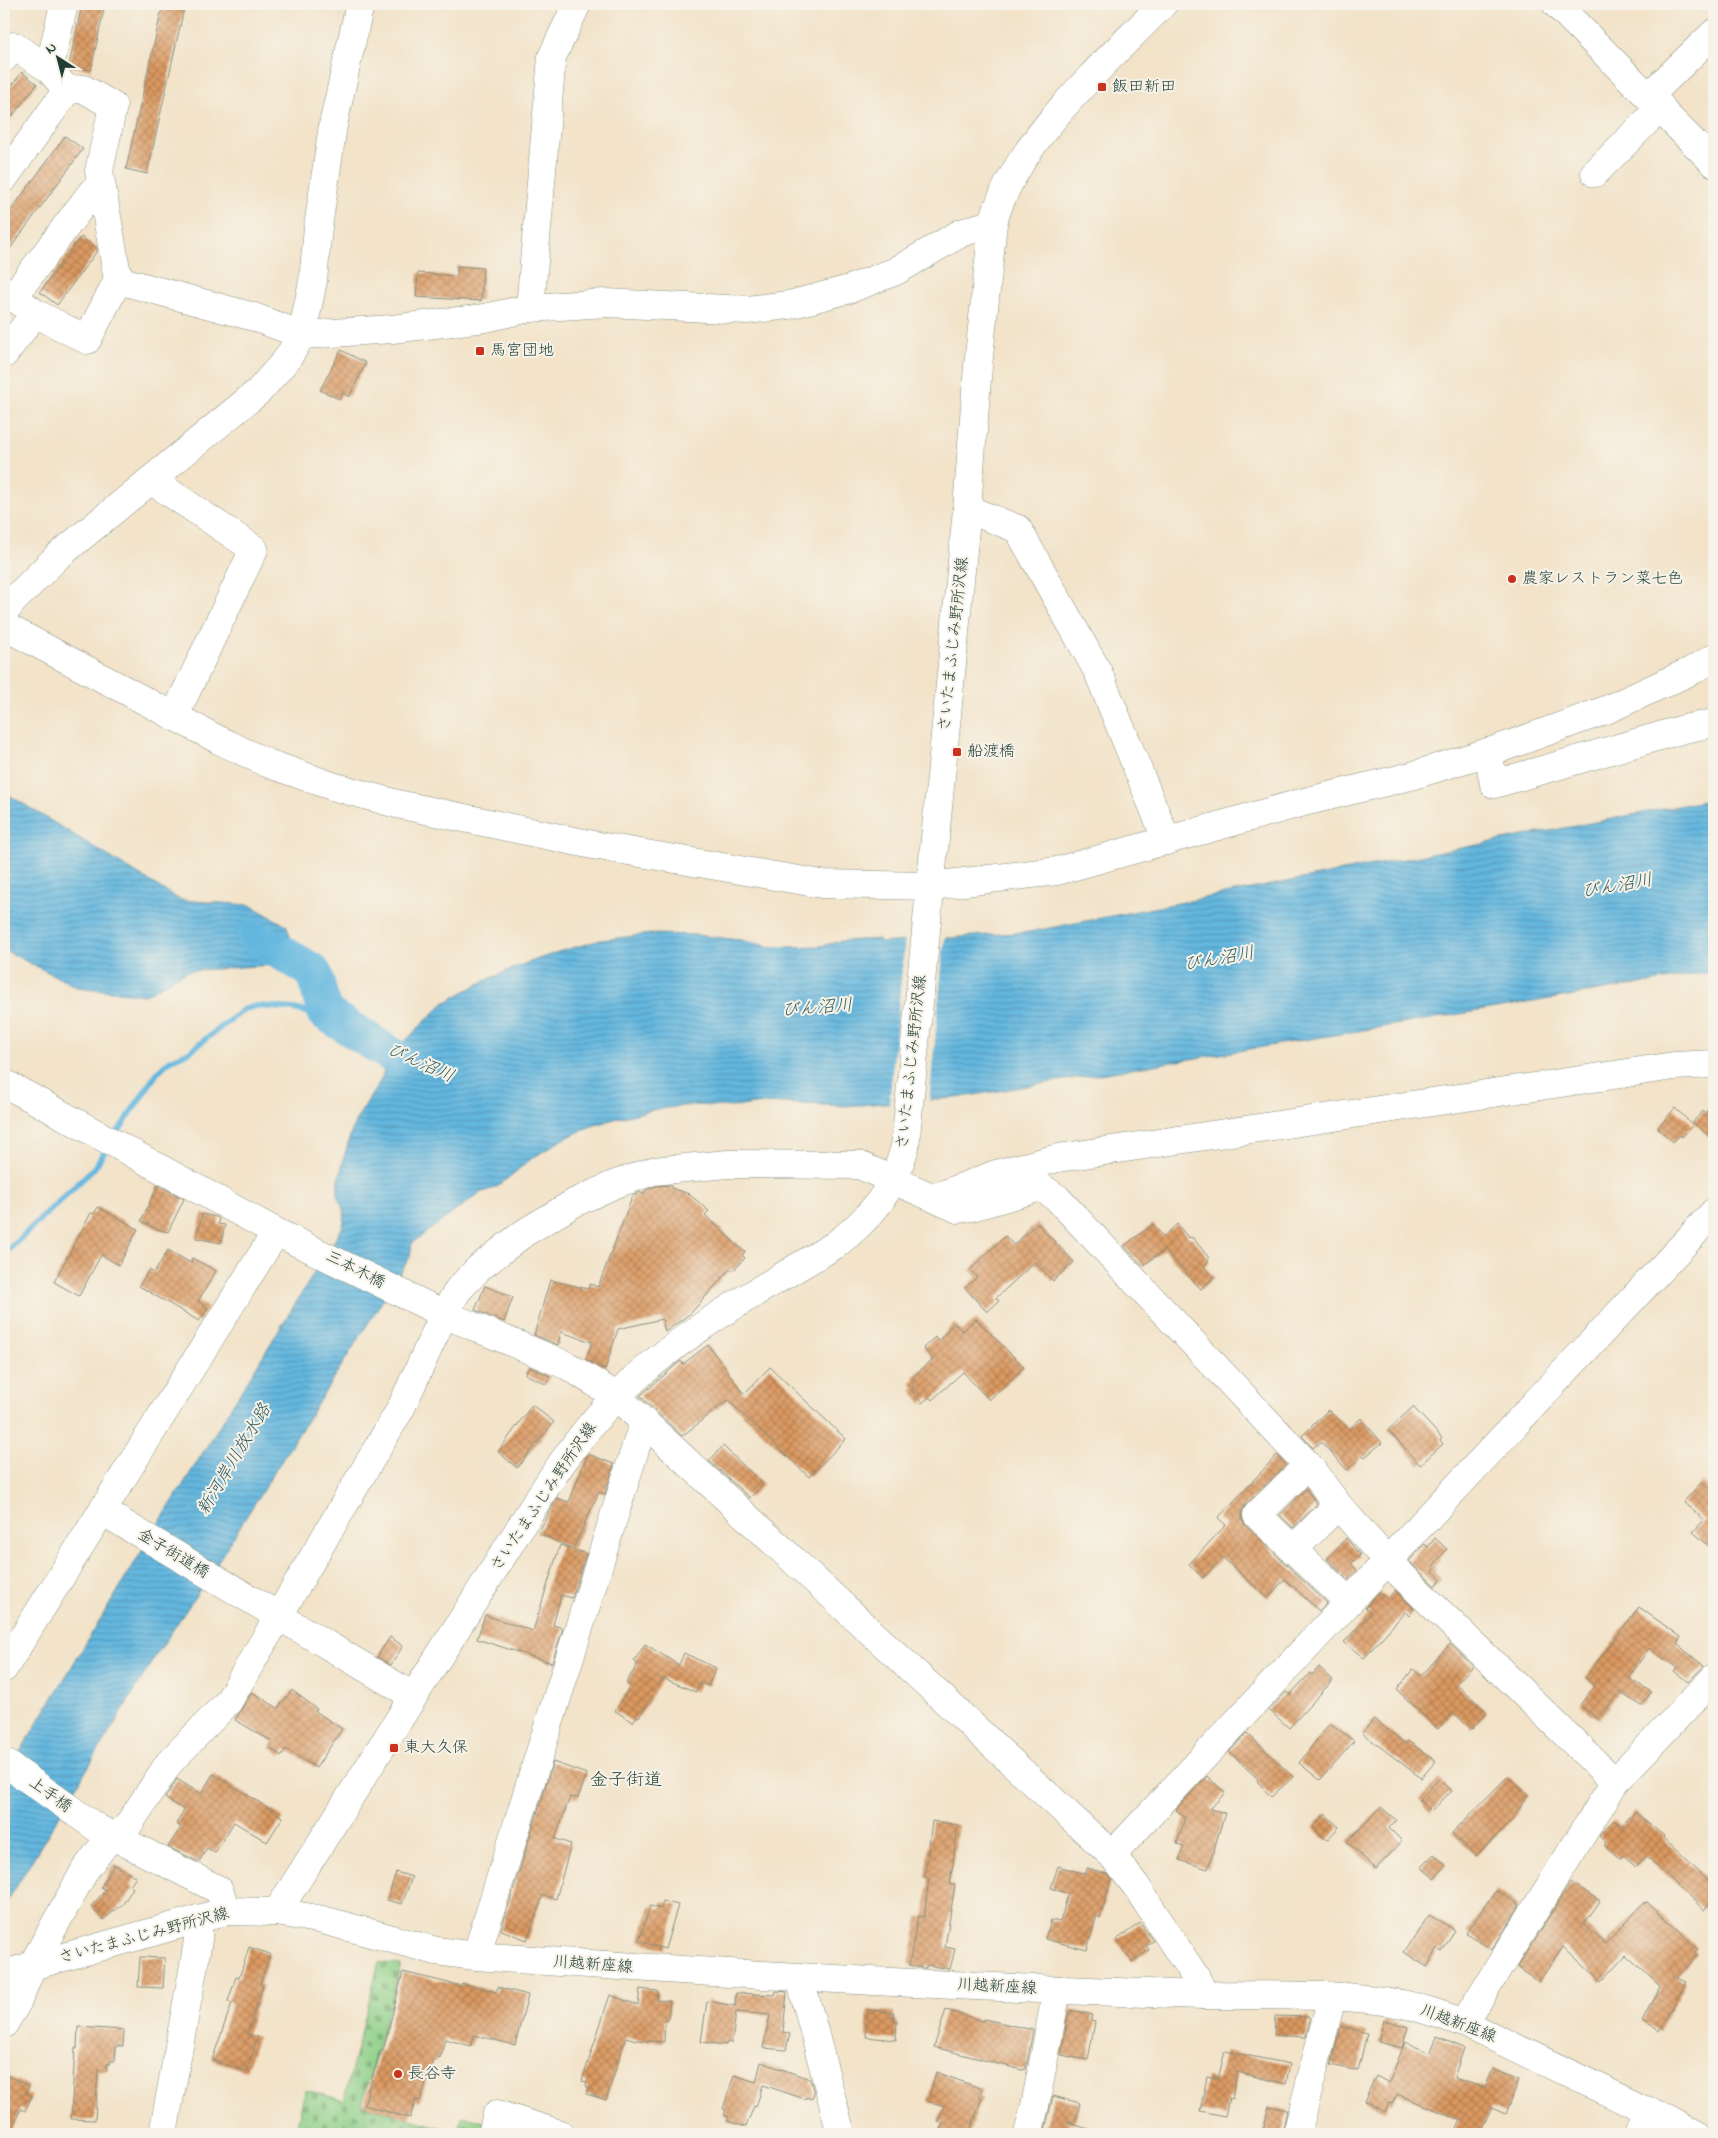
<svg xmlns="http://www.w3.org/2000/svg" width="1718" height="2138" font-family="'Indie Flower','Klee One',sans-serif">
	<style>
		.cemetery { fill: url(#cemetery-stones); stroke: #56865e }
		.water { fill: url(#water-rules); stroke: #427a8a }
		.pier { fill: #f2e3c9 }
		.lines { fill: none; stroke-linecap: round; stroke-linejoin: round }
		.stream { stroke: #64b7df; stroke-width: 6 }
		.river { stroke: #64b7df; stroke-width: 36 }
		.building { fill: url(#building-cross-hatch) }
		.minor-casing { stroke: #88907e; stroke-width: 29 }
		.major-casing { stroke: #88907e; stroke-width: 29 }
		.minor { stroke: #fff; stroke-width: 28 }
		.major { stroke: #fff; stroke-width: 28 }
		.poi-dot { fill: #c8321e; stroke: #f7f3e8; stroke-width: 2 }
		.labels { text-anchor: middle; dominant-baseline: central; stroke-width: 4; stroke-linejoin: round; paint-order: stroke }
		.poi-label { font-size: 16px; fill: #1f3d34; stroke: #f7f3e8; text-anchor: start }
		.street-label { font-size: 16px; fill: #1f3d34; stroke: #f7f3e8 }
		.water-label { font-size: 18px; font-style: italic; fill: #305c5f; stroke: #f7f3e8 }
		.neighbourhood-label { font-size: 18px; fill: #1f3d34; stroke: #f7f3e8 }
	</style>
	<defs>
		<pattern id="cemetery-stones" width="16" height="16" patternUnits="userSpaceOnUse" patternTransform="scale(1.25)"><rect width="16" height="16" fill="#8dcf87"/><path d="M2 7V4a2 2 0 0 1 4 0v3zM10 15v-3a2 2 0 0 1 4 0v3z" fill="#73a96f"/></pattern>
		<pattern id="water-rules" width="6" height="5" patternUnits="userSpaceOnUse" patternTransform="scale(1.25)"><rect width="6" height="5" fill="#64b7df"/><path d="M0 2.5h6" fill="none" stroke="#5296b6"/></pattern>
		<pattern id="building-cross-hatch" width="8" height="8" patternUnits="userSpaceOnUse" patternTransform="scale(1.25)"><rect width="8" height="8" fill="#dc9961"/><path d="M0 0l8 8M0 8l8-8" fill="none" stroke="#b27e51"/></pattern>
	</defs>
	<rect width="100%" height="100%" fill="#f7f3e8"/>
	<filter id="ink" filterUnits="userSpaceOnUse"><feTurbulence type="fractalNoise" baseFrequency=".02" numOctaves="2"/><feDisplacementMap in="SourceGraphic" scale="10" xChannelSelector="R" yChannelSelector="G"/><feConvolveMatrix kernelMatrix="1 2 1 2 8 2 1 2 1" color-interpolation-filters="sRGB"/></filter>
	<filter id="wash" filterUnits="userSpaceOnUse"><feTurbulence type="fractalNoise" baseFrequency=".0096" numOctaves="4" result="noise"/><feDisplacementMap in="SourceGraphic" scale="20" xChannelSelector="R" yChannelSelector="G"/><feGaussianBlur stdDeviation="1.12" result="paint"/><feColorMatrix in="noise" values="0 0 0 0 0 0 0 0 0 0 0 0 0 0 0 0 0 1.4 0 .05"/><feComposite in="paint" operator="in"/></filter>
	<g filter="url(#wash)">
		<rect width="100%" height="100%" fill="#f2e3c9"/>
		<path class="cemetery" d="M379,1962l22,3 -39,140 94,27 7,-16 24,7 -3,11h-189l10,-44 39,10z"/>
		<g class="water">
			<path d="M4,792l176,108 70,5 37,21 11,37 -111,8 -42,24 -68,-8 -73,-37z"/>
			<path d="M1714,799v170l-8,4 -750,125 -110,8 -64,-3 -28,1 -20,3 -41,-2 -36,4 -39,9 -29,9 -29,14 -29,18 -34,28 -17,6 -68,50 -2,14 -205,325 -49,73 -152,252v-129l141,-232 196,-316c10,-24 -5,-22 -3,-43 2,-17 11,-51 18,-67 8,-14 18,-28 26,-42l2,-7 -9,-11 2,-4 -27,-21 5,-7 28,17 4,-5 15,4 42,-41 32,-18 40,-18 45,-16 40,-11 50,-6 46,1 44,5 29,7h19l32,-1 21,-5 37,-2 1,4 149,-11z"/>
		</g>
		<path class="pier" d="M945,935l-16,167 -40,3 16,-167z"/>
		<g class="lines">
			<g class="stream">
				<path d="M114,1138l43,-65 12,-12 20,-9 55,-43 14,-3 36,3 28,7 2,-4"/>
				<path d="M4,1254l90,-86 13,-20"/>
			</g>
			<path class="river" d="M255,937l56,33 4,5 9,37 71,45"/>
		</g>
		<g id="blocks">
			<g class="building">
				<path d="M82,4h23l-14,66 -22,-4z"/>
				<path d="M163,4h22l-38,170 -21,-5z"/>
				<path d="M22,72l15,12 -33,43v-31z"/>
				<path d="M65,136l18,13 -79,108v-37z"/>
				<path d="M81,237l16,11v3l-40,54 -17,-13z"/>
				<path d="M457,266l26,2 -2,33 -65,-4 2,-24 39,3z"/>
				<path d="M341,350l25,13 -17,34 -6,-4 -4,6 -19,-9z"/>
				<path d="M1714,1103v38l-21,-19 10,-11 2,2z"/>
				<path d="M1675,1108l18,17 -11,12 -2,-2 -7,7 -15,-14z"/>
				<path d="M158,1185l26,14 -16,33 -11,-3 -16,-8z"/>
				<path d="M671,1185v3l18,6 20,17 -4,4 40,37 -3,3 3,3 -12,13 -3,-2 -39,44 -26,19 -3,-13 -44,10 -13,41 -19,-11 6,-17 -31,-10 -3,13 -24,-10 16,-55 38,9 2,-5 8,3 35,-92h3l3,-3 5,2 2,-4 10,-4z"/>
				<path d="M98,1207l40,22 -19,36 -18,-10 -22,41 -25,-14 37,-69 3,1z"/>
				<path d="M202,1214l14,3 3,2 -1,5 7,1 -4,18 -25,-5z"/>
				<path d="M1037,1223l37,39 -21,19 -18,-19 -39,36 3,3 -12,11 -22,-24 12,-11 -7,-7 35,-34 9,9z"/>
				<path d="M1153,1224l10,13 14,-13 11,13 5,1 16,20 -2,1 2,2 -5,5 10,11 -13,12 -37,-39 -21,16 -19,-20z"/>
				<path d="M168,1250l23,13 1,-5 24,13 -18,30 10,7 -9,13 -60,-35 10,-16 5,3z"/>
				<path d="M485,1286l28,11 -9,25 -29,-12z"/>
				<path d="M976,1319l48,48 -35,33 -26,-28 -31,28 -3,-3 -7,6 -11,-13 3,-3 -4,-4 4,-4 -1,-2 20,-18 -10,-11 12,-11 3,4 16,-18 8,8z"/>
				<path d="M708,1345l36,49 26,-27 76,72 -37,38 -81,-77 -46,36 -42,-40 37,-32 4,-3 2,3z"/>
				<path d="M529,1367l21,9 -4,8 -21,-10z"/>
				<path d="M532,1405l22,17 -37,46 -19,-16z"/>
				<path d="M1413,1407l29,31 -2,2 3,4 -23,21 -32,-35z"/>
				<path d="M1328,1410l21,19 12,-11 21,25 -17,14 -2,-2 -16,15 -26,-28 -8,6 -11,-12z"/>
				<path d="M723,1446l40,38 -13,14 -41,-37z"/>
				<path d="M588,1454l26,10 -9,30 -6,-2 -26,57 -35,-16 19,-35 12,4z"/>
				<path d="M1277,1455l9,10 -40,39 -4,7v8l4,7 81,77 -8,8 -34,-32 -17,19 -46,-41 -19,21 -14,-14 37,-39 -8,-7z"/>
				<path d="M1702,1482l12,12v56l-21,-18 11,-12 -21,-18z"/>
				<path d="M1306,1489l11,15 -24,24 -13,-13z"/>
				<path d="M1346,1538l14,17 -9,9 6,6 -9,10 -21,-21z"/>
				<path d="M1435,1538l12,11 -14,17 2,2 -2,3 8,8 -6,7 -26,-25 16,-17 3,3z"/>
				<path d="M560,1545l26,9 -14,44 -11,-3 -8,30 10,3 -11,35 -75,-24 8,-24 48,16z"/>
				<path d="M1395,1590l19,19 -5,7 -4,-4 -41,46 -20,-16 27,-29 -6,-5 14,-16 8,7z"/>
				<path d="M1639,1607l42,30 -4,7 27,22 -16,16 -14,-11 3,-3 -28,-20 -20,30 22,14 -9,14 -23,-14 -20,27 -19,-14 15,-20 -10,-7z"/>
				<path d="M390,1637l13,9 -12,19 -14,-8z"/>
				<path d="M645,1644l34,21 5,-12 32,15 -8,18 -8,-3 -4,9 -33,-14 -24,39 -2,-1 -4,6 -18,-11 15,-25 -4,-3 12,-19 -4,-3z"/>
				<path d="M1450,1644l23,22 -17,18 31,28 -15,17 -19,-17 -15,17 -41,-39 16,-21 8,7z"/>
				<path d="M1319,1667l14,13 -44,48 -20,-18 17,-18 4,3 20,-22 2,2z"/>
				<path d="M292,1690l25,19 -2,2 27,18 -26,39 -30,-19 -5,7 -12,-9 4,-5 -38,-22 17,-28 26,16z"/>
				<path d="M1374,1719l32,25 2,-3 28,20 -15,17 -59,-45z"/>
				<path d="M1330,1723l24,18 -34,39 -21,-17z"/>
				<path d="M1247,1733l46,44 -22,20 -14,-16 1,-2 -29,-27z"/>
				<path d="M553,1762l34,12 -9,24 -8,-1 -15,42 16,5 -15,55 -13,-4 -16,45 -26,-10z"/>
				<path d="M213,1774l70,43 -16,25 -33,-20 -19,31 -8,-5 -8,14 -31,-15 13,-20 -5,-3 8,-14 -19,-12 12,-19 24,15z"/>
				<path d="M1207,1776l18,17 -15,16 15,4 -17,56 -29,-9 5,-14 -7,-2 8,-26 -9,-8z"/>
				<path d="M1508,1776l20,19 -16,25 -36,36 -24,-23z"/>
				<path d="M1439,1779l12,12 -20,21 -12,-12z"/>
				<path d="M1381,1807l15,13 -7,8 13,13 -26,28 -29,-27z"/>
				<path d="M1635,1812l29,24 -1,2 51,48v13l-10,11 -58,-54 -10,11 -13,-11 -3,3 -16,-14 2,-2 -7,-7 15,-16 7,6z"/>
				<path d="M1325,1814l14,13 -12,13 -14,-12z"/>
				<path d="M932,1821l26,4 -8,60h5l-10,62 10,2 -5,20 -24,-4v3h-4l-13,-3 9,-49 6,1 5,-39 -4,-1z"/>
				<path d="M1434,1854l12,11 -12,13 -13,-11z"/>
				<path d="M114,1864l22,13 -6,9 3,2 -10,16 -20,16 -12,-14 15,-16 -5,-3z"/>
				<path d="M1058,1866l27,8 2,-6 20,6 4,5 -11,40 -3,-4 -10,35 -42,-11 6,-19 9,2 8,-28 -17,-6z"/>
				<path d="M396,1872l16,5 -10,27 -15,-4z"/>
				<path d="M1571,1882l29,19 -16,23 21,20 39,-41 3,-1 51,47 -3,3 3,3 -21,23 9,4 -26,49 -18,-10 18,-35 -34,-31 -25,27 -38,-36 -24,36 -22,-15z"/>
				<path d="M1496,1890l24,15 -28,45 -26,-17z"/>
				<path d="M663,1901l15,4 -13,44 -26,-8 11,-35 11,3z"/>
				<path d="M1429,1915l26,15 -13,22 -4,-3 -11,18 -23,-15z"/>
				<path d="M1140,1923l13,18 -7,5 3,4 -17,12 -16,-22z"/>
				<path d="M249,1947l21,7 -10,30 3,1 -16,49 11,3 -12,34 -34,-11 20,-57 -4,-2 8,-24 3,1z"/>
				<path d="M140,1957l25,1 -2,30 -25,-1z"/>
				<path d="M403,1972l58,14 1,-3 34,9 2,-5 30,8 -13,50 -41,-10 -3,11 -26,-7 -5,19 -3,-1 -1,4 -3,-1 -13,41 -4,-1 -6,18 -46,-13 16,-54h3z"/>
				<path d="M640,1989l18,2 -1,9 13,1 -2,19h-3l-1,22 -28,-2 -10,-3 -20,63 -20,-6 2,-7 -2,-1 1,-4 -5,-1 28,-86 28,10z"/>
				<path d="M776,1991l11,1 -4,40 7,2 -4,16 -23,-2 7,-33 -34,-3 -4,31 -5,-1 -1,3 -25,-3 6,-41 28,5 1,-13 39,2z"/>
				<path d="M868,2010l26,2 -1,8h4l-1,20 -30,-3z"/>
				<path d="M946,2010l37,11 1,-2 49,11 -7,39 -4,1 -88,-23z"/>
				<path d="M1071,2010l22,5 -2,6 4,1 -7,38 -27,-5 8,-43 2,1z"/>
				<path d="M1275,2016l34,1 1,2 -4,18 -32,-2z"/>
				<path d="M1384,2020l24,7 -6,21 -24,-6z"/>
				<path d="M1341,2026l26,7 -9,38 -27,-6z"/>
				<path d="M78,2027l46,3 -1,16h-7l-1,15h-4l-1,3h-3v7l-9,-1 -3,50 -24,-1 4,-71 2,1z"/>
				<path d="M1437,2037l27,11 -10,30 31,10 8,-19 26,11 -14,34 -13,-6 -13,26h-25l6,-14 -63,-26 -5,10 -3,-1 -4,9 -21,-11 12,-25 13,7 16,-41 25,11z"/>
				<path d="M1225,2051l65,13 -4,20 -49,-12 -5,27 -3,-1 -4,18 -25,-5 7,-34 11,2z"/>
				<path d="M761,2062l49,17 4,14 -2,6 -6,-2 -1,2 -42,-14 -7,22 -2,-1 -8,21 -19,-6 2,-4 -5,-2 2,-5 -3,-1 11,-34 22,7z"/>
				<path d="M936,2072l46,17 -3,8 3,1 -13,36h-31l5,-11 -5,-2 6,-15 -16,-5z"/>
				<path d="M4,2074l25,12 -4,7 7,3 -7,15 -4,-2 -12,25h-5z"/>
				<path d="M1053,2096l27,7 -5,20 -7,-2 -1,2 22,6 -1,5h-44z"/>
				<path d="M1269,2106l18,4 -5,24h-20z"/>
			</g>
		</g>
	</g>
	<g filter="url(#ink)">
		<use href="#blocks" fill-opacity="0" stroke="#88907e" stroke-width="1"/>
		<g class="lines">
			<defs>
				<g id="minor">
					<path d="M1556,4l158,159"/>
					<path d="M4,58l10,-12 35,23"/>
					<path d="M1649,96l65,-63"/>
					<path d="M1595,173l66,-66"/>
					<path d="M4,178l63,-88"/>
					<path d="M118,280l136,37 48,18 90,-6 93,-11 45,-10 76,-5 141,7 42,-5 61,-16 46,-18 65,-38 32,-10"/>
					<path d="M4,290l31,23 52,27 31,-60 -19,-109 14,-65 -29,-17 -17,1 -18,-21 15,-65"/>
					<path d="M13,297l79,-105 9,-6"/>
					<path d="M530,308l22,-251 25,-53"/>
					<path d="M4,354l31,-41"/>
					<path d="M151,480l103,69 -80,168"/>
					<path d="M967,509l51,20 80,143 69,169"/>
					<path d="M4,613l9,-12 44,-44 202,-166 28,-32 15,-24 11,-54 5,-54 15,-102 27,-121"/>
					<path d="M4,626l215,114 48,23 65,23 65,18 196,41 229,39 109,2 126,-15 247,-69 107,-26 90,-28 105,-38 85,-39 23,-13"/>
					<path d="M1488,752l6,32 190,-55 30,-6"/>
					<path d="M4,1083l272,149 168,82 124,52 48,30 496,459 24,31 60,92 8,17"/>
					<path d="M934,1198l24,11 14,-2 65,-19h5l15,10 251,267 30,40 50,57 227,220"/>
					<path d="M1308,1465l-51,50 92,87"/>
					<path d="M102,1511l311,185"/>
					<path d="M1293,1550l45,-45"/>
					<path d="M4,1668l272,-436"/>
					<path d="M4,1762l93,66 122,62 8,21"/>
					<path d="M1112,1855l602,-643"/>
					<path d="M476,1956l167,-532"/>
					<path d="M800,1978l41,156"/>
					<path d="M1464,2023l151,-241 99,-104"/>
					<path d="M4,2024l14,-23 14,-35 53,-96 19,-25 23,-18 42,-64 59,-61 173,-294 43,-94 14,-24 21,-22 45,-35 50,-30 39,-18 40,-14 75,-7 131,1 75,33 62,-24 62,-16 616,-92 40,-2"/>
					<path d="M163,2134l32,-175 3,-20v-20"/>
					<path d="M492,2134l5,-20 63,20"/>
					<path d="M1028,2134l7,-28 22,-116"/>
					<path d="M1297,2134l35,-137"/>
					<path d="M1638,2134l11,-23"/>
				</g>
				<g id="major">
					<path d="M277,1912c71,-113 142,-226 214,-338 39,-61 75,-127 126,-178 63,-64 142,-105 218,-151 36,-27 58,-54 70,-98l62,-638 11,-143 15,-143c22,-82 112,-159 170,-219"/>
					<path d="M4,1974l223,-63 50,1 46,8 113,31 40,5c204,15 408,27 613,35 38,1 76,3 114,4 67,1 133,-3 199,9 22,4 42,12 62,19l231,111"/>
				</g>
			</defs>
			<use href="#minor" class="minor-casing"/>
			<use href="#major" class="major-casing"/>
			<use href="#minor" class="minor"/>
			<use href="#major" class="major"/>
		</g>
	</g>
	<g class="poi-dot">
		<rect x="1097" y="82" width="10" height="10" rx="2.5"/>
		<rect x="475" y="346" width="10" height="10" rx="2.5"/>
		<circle cx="1512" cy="579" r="5"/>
		<rect x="952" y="747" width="10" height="10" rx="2.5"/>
		<rect x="389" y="1743" width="10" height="10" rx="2.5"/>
		<circle cx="398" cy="2074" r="5"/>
	</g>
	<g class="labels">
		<g class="poi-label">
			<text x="1112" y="87">飯田新田</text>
			<text x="490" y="351">馬宮団地</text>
			<text x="1522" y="579">農家レストラン菜七色</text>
			<text x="967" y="752">船渡橋</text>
			<text x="404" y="1748">東大久保</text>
			<text x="408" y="2074">長谷寺</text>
		</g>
		<g class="street-label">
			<text transform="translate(954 644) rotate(-84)">さいたまふじみ野所沢線</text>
			<text transform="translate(912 1062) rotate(-84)">さいたまふじみ野所沢線</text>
			<text transform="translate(355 1270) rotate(27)">三本木橋</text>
			<text transform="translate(544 1497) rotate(-56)">さいたまふじみ野所沢線</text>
			<text transform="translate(173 1554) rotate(31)">金子街道橋</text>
			<text transform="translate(50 1795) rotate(36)">上手橋</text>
			<text transform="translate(144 1936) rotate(-15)">さいたまふじみ野所沢線</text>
			<text transform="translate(593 1965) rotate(4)">川越新座線</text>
			<text transform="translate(997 1987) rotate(3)">川越新座線</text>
			<text transform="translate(1458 2024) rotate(21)">川越新座線</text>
		</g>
		<g class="water-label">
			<text transform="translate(1617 887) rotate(-10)">びん沼川</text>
			<text transform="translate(1219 960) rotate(-10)">びん沼川</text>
			<text transform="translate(817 1009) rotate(-5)">びん沼川</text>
			<text transform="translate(420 1064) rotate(24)">びん沼川</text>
			<text transform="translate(235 1460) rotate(-59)">新河岸川放水路</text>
		</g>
		<g class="neighbourhood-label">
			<text x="626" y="1781">金子街道</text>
		</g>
	</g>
	<rect width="1718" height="2138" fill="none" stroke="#f7f3e8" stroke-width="20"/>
	<g transform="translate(58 58) rotate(324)" stroke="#f7f3e8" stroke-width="4" paint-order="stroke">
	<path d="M0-4L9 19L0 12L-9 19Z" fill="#1f3d34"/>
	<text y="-8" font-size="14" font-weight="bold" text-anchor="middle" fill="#1f3d34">N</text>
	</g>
</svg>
